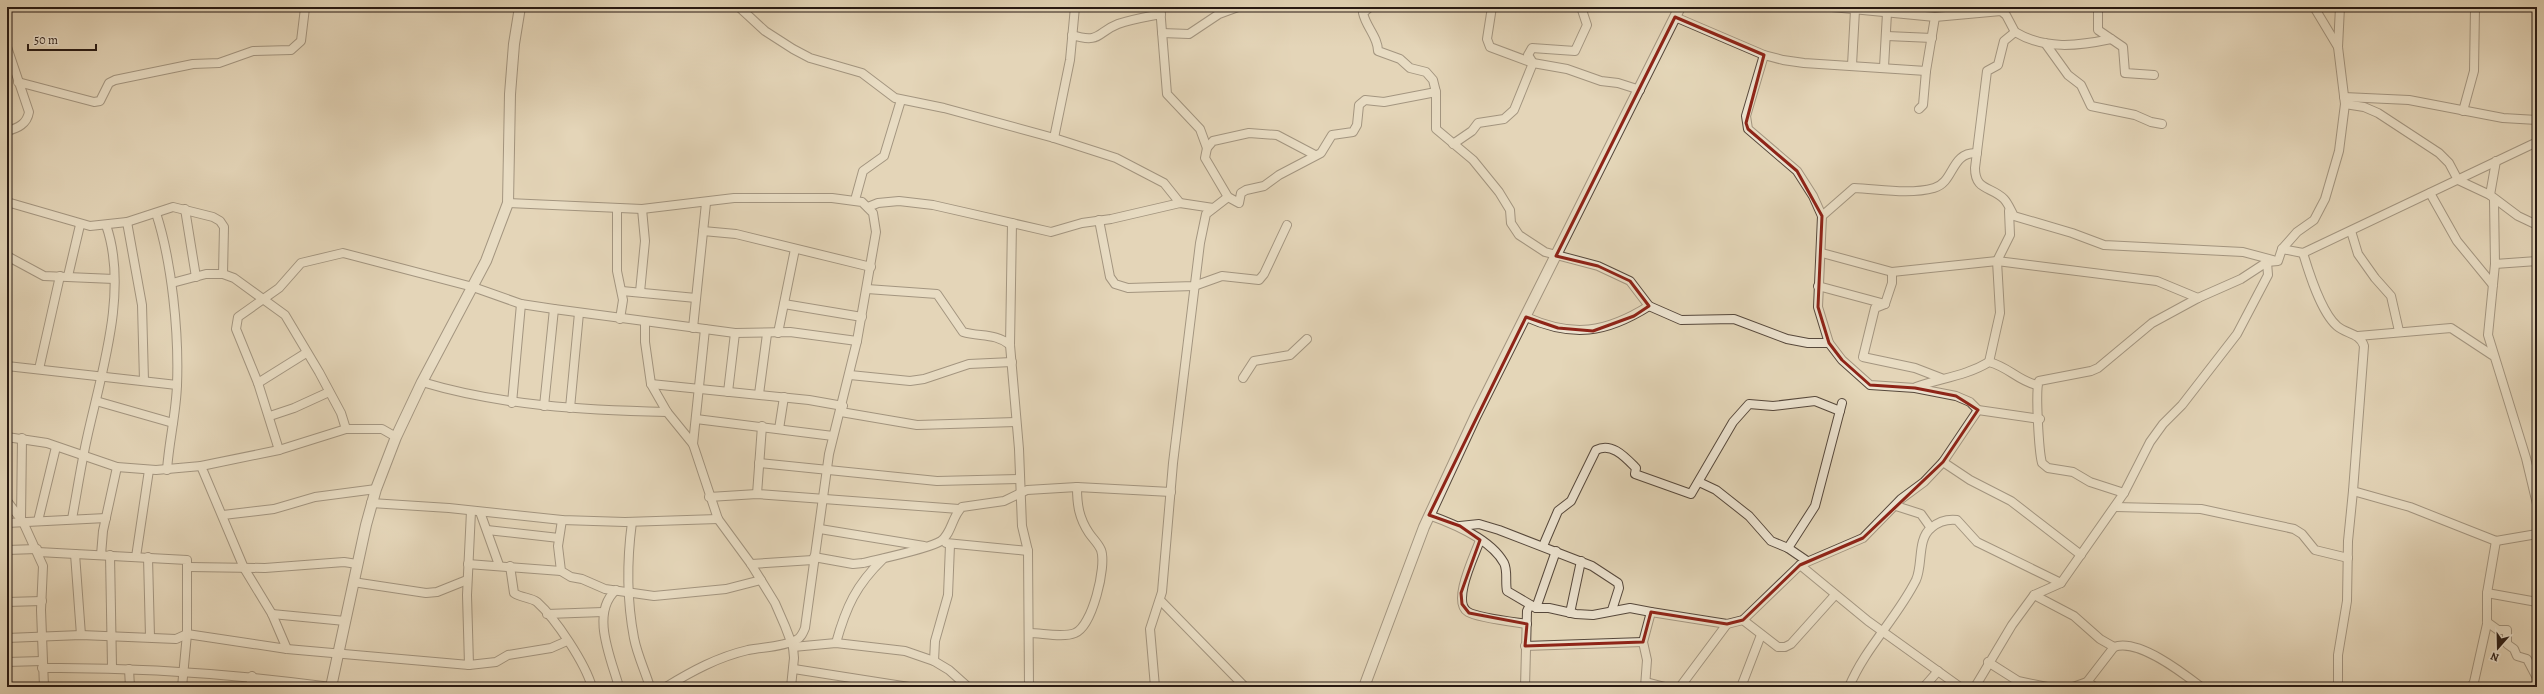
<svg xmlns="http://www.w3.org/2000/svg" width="2544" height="694" font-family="Alegreya,serif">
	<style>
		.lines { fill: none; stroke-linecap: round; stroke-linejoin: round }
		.minor-casing { stroke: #56483c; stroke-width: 10 }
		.tertiary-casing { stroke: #56483c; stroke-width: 12 }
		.minor { stroke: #ede4d1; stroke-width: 8 }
		.tertiary { stroke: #ede4d1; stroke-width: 10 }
		.marked { fill: none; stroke: #8f2418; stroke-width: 3; stroke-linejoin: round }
	</style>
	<rect width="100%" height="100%" fill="#e4d6b8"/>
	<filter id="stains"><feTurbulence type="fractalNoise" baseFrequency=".005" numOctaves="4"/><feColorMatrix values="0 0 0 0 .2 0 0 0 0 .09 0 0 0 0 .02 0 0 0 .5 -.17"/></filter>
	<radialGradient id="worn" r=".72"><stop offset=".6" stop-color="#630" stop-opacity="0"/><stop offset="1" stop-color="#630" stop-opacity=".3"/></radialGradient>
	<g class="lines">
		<defs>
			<g id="minor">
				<path d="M298,7h14"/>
				<path d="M739,7l26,24 28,18 17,9 52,15 33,25 49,10 110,30 62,20 48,25 16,20"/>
				<path d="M1160,7l7,87 33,35 7,19"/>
				<path d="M1370,7l-7,6c3,14 15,24 15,38l22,8 10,9 16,4 7,8 3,12v37l37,31 26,32 11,18 1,13 8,12 26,17 53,14 32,15 19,25 32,14 53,-1 53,20 21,4h21"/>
				<path d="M1492,7l-5,32 3,8 43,16 34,6 34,12 17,2 22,7"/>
				<path d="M1832,7l103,10 66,-6 5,4 9,17c30,18 63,14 96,7"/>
				<path d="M2098,7v23l25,17 2,26 29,2"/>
				<path d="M2314,7l24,40"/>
				<path d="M1675,17l89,38 19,5 21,3 122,8 9,-54"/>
				<path d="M2015,32l-11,9 -6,24 -11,6 -12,97c0,23 16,18 29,31 4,4 7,12 10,17l58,17 32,12 139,7 30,8"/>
				<path d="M1162,33l27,1 30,-20 19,-7"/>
				<path d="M1072,35c29,9 25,-3 46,-11 14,-5 28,-7 43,-10"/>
				<path d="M1887,36l45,2"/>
				<path d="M2045,43l23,32 13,10 10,21 44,9 16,7 11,2"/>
				<path d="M7,47l22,65c-2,12 -11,16 -22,19"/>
				<path d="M1764,55l-18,61 2,13 49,42 16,25 9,20 -4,91 11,36 13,17 28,25 45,3 41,8 14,6 8,8 62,9"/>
				<path d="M1852,65l3,-55"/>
				<path d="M1884,67l3,-54"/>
				<path d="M18,82l76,20 6,-1 9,-18 6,-3 78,-16 26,-1 34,-12 38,-1 10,-9 4,-33"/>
				<path d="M2344,97l65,3 94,18 34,2"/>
				<path d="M2345,104l19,3 14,6 61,40 10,10 9,17 32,15"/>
				<path d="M1919,109l4,-4 3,-34"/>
				<path d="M2463,111l11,-40 1,-64"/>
				<path d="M1054,138l16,-78 5,-53"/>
				<path d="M1453,144l19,-13 6,-8 26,-4 10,-9 19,-47 -5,-8 4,-7 43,3 12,-26 -6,-18"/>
				<path d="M1315,155l-38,-20 -28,-2 -36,8 -6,7 -2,10 23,39 11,6 2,-10 5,-3 18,-4 15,-11 42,-22 11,-18 21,-3 4,-7 2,-20 6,-5 19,2 52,-10"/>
				<path d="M2496,161l-6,34 28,21 19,9"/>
				<path d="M2430,193l27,48 36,44"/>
				<path d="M855,200l8,-29 21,-15 17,-56"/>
				<path d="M2494,200l1,64 -7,71 38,123 11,46"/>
				<path d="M7,202l83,24 37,-4 46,-15 40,10 7,4 4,6 -1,47"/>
				<path d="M508,203l134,6 92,-11h98l30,4 11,11 3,19 -19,109 -28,113 -24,174c-2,5 -4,10 -9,12 -13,7 -33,7 -48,10 -30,7 -56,21 -82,37"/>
				<path d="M868,207l10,-4 21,-2 34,4 118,27 31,-9 29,-4 69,-16 33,5"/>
				<path d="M617,208v63l6,29 -3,19"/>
				<path d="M185,209l11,68"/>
				<path d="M156,213c16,49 23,120 21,172 -1,29 -8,56 -10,85"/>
				<path d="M1822,216l32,-28c25,1 55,7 80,0 21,-6 16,-36 43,-35"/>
				<path d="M1099,220l11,57 5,7 13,4 66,-2 28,-10 37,4 5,-6 23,-49"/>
				<path d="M127,222l15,83 2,76"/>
				<path d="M1012,223l-2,122 9,104 3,77 6,25 1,136"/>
				<path d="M703,231l33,3 135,33"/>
				<path d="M2351,231l7,23 17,24 16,18 8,35"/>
				<path d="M2282,249l21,4 234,-111"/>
				<path d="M1822,253l70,19v11l-7,21"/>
				<path d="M2303,253c6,20 18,59 34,73 9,8 23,7 27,20l-11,145 57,16 86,34 41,-7"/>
				<path d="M7,256l37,20 70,3"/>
				<path d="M2495,264l42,-3"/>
				<path d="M7,267v25"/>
				<path d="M1892,272l105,-11 160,20 41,17"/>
				<path d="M68,276l12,-51"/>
				<path d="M172,283l34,-9h17l11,4 51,37 34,57 22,41 5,16"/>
				<path d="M1818,286l67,18"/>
				<path d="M867,289l70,5 26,38c17,5 33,1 47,13"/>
				<path d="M622,291l74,7"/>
				<path d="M640,292l5,-51 -3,-32"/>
				<path d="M784,304l78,13"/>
				<path d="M1885,304l-10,4 -12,49 52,11 26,10"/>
				<path d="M1526,317c47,21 80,16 123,-11"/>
				<path d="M645,323v19l6,42 16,28 26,32 25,75 33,45 24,39 10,23 8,21 1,11 -3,29"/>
				<path d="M693,328l13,-125"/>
				<path d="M778,333l17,-84"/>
				<path d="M2358,336l93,-8 41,27"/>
				<path d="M1989,362l11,-49 -3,-52 13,-26 -1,-24"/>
				<path d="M7,366l170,19"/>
				<path d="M39,369l21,-93"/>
				<path d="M850,375l60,6 14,-2 45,-15 43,-2"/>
				<path d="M1243,378l11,-17 36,-6 17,-16"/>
				<path d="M422,382c80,24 162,28 245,30"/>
				<path d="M258,383l48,-30"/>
				<path d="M651,384l158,16 34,6"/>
				<path d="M1916,387c25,-9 50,-11 73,-25 20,5 29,19 48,23"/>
				<path d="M728,392l7,-59"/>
				<path d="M759,394l8,-60"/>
				<path d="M96,401l77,22"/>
				<path d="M512,403l9,-99"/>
				<path d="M544,406l10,-97"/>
				<path d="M570,408l9,-95"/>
				<path d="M841,412l76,13 99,-3"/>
				<path d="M270,416l24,-8 35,-16"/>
				<path d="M696,419l137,17"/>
				<path d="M779,429l5,-32"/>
				<path d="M7,437l40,6 70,24 39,3 45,-4"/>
				<path d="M693,444l12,-115"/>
				<path d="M279,450l-21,-67 -22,-54 2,-12 41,-29 22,-25 42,-10 130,34 48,17 33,5 181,24 55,-1 67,9"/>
				<path d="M1943,462l27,18 41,21 70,54"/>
				<path d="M759,463l178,18 83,-2"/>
				<path d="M1699,482l17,8 33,26 22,25 17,7"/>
				<path d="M2124,493l-34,-11 -17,-10 -25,-4 -6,-5c-3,-11 -7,-74 -3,-82l52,-10 7,-3 54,-45 46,-25 43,-19 26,-17 11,-1 4,-12 15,-17 17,-12 11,-21 14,-48 6,-47 -7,-57 2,-40"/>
				<path d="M757,494l5,-68"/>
				<path d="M709,497l48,-3 202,15"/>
				<path d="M7,501l16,21 20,44 -2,44 3,77"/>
				<path d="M371,503l78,5 113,12 63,2 93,-3"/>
				<path d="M1896,506l25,8 10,14"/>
				<path d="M2115,507l86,2 93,20 8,5 13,16 33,8"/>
				<path d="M480,512l19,53"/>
				<path d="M223,515l51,-6 41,-12 61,-8"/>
				<path d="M1429,515c25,9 62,24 75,48 4,8 1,19 3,28l29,17h13l27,6 17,1 37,-7 21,4 -8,30 4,18 -2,27"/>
				<path d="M72,519c5,-27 9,-54 15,-81 14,-64 42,-148 19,-213"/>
				<path d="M21,520l1,-82"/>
				<path d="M562,520l-4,26 3,25 10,6 11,2 23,10 49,7 72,-7 35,-9"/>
				<path d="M38,521l18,-74"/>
				<path d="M632,522c-5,37 -5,79 2,116 3,16 11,33 16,49"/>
				<path d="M7,523l99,-5"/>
				<path d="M1460,526l19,-2 20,6 93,36 26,17 1,5 -7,22"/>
				<path d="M820,529l104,17"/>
				<path d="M487,530l72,8"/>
				<path d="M1480,540c-5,15 -29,62 -12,72 10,6 46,10 59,12"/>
				<path d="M946,543l82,8"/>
				<path d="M1543,546l15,-35 13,-10 25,-51c16,-8 29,7 40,18l-1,6 56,20 42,-72 16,-18 24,2 42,-5 25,10"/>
				<path d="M7,550l30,-1"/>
				<path d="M38,552l149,8v74l-5,53"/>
				<path d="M75,554l6,81"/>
				<path d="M101,555l2,-24 14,-64"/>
				<path d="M110,555l2,112"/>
				<path d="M136,557l13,-87"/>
				<path d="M148,557l2,80"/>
				<path d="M814,557l39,7 10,-1c16,-4 66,-14 78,-22 11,-8 11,-25 21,-34l42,-6 23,-11 50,-3 94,5"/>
				<path d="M1807,561l-19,-13 27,-42 27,-103"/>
				<path d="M468,564l93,7"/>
				<path d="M751,564l62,-4"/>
				<path d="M1800,565l68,56 92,66"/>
				<path d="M510,566l4,27c7,5 16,4 23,9 19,17 48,61 55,85"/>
				<path d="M189,567l76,1 79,-6 13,2"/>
				<path d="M353,582l73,11 11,-1 30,-12"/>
				<path d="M616,590c-26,23 -5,68 3,97"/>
				<path d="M2487,593l50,9"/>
				<path d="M2034,595l40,21 26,23 14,8"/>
				<path d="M1160,600l85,87"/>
				<path d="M7,602l35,-1"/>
				<path d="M1536,608l20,-57"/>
				<path d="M1651,612l76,12 16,-4 57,-55 63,-27 38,-39 23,-17 19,-20 35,-52"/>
				<path d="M1570,613l11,-52"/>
				<path d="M272,614l73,7"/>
				<path d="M547,614l56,-2"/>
				<path d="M1743,620l35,27h7l6,-3 44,-49"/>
				<path d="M2487,622l11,8h9v14l7,5 3,7 10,3 10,19"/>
				<path d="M1029,633c13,0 34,5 46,0 17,-6 32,-67 26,-83 -3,-7 -8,-11 -12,-17 -10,-15 -12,-28 -12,-46"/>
				<path d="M7,638l74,-3 95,4 11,-5 100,15 182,16 27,-3 12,-7 43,-7 16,-7"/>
				<path d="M836,643c10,-36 20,-58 47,-84"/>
				<path d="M1525,646l118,-4"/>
				<path d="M793,647l43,-4 69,8 29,10 15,9 19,17"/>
				<path d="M287,649l-15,-35 -28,-46 -43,-102 78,-16 67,-21h36l14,8"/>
				<path d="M934,661l1,-20 13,-46 2,-50"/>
				<path d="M7,662l35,-1"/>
				<path d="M1988,662l30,19 29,6"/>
				<path d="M469,665l-2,-70 4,-84"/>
				<path d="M42,668c97,-1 193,6 289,19"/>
				<path d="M129,669l1,18"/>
				<path d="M794,669l115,18"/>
				<path d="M1646,682l19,5"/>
				<path d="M2087,682l8,5"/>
				<path d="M250,687l2,-11"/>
				<path d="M1155,687l-5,-58 12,-37 11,-129 27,-220 6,-29 22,-17"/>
				<path d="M1525,687l2,-76 3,-6"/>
				<path d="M1680,687l47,-63"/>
				<path d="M1741,687l20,-52"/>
				<path d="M1849,687c16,-39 48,-69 67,-107 7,-15 1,-41 15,-52 7,-6 17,-9 26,-8l20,22 84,41"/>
				<path d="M1924,687l14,-16"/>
				<path d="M1975,687l37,-62 22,-30 27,-12 63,-90 26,-51 13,-18 19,-19 55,-71 31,-59 -1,-13"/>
				<path d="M2073,687l14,-5 27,-35c24,-9 69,26 87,40"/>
				<path d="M2338,687v-32l9,-54 1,-60 5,-50"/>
				<path d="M2471,687l3,-5 13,-58v-31l9,-52"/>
			</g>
			<g id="tertiary">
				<path d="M331,687l35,-162 10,-36 20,-52 26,-55 64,-121 22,-58 2,-109 4,-50 6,-37"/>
				<path d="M1364,687l60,-160 52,-112 204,-408"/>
			</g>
		</defs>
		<use href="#minor" class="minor-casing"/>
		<use href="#tertiary" class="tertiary-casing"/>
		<use href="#minor" class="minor"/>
		<use href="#tertiary" class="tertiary"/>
	</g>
	<path d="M0 0H2544V694H0ZM1675,17l89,38 -18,68 2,6 49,42 25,45 -4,91 11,36 13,17 28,25 45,3 41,8 22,14 -35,52 -80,76 -63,27 -57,55 -16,4 -76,-12 -8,30 -118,4 2,-22 -58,-11 -7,-9 -1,-11 19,-53 -20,-14 -31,-11 97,-198 32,11 35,3 41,-15 15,-10 -19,-25 -32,-15 -42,-10z" fill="#e4d6b8" fill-opacity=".55" fill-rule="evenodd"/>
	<path class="marked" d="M1675,17l89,38 -18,68 2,6 49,42 25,45 -4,91 11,36 13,17 28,25 45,3 41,8 22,14 -35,52 -80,76 -63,27 -57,55 -16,4 -76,-12 -8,30 -118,4 2,-22 -58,-11 -7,-9 -1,-11 19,-53 -20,-14 -31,-11 97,-198 32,11 35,3 41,-15 15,-10 -19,-25 -32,-15 -42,-10z"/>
	<rect width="2544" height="694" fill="none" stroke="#e4d6b8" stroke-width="24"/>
	<rect x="8" y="8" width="2528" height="678" fill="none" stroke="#271913" stroke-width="2"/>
	<rect x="12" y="12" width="2520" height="670" fill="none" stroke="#271913"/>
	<g transform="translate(2498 648) rotate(200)" stroke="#ede4d1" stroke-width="3" paint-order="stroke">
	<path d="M0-3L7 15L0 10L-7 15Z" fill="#271913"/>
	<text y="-6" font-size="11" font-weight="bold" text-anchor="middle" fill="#271913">N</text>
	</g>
	<path d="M28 44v6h68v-6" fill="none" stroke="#271913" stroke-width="2"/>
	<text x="34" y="44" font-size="12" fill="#271913" stroke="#ede4d1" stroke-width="3" paint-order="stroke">50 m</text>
	<rect width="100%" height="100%" filter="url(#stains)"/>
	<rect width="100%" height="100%" fill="url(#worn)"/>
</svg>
